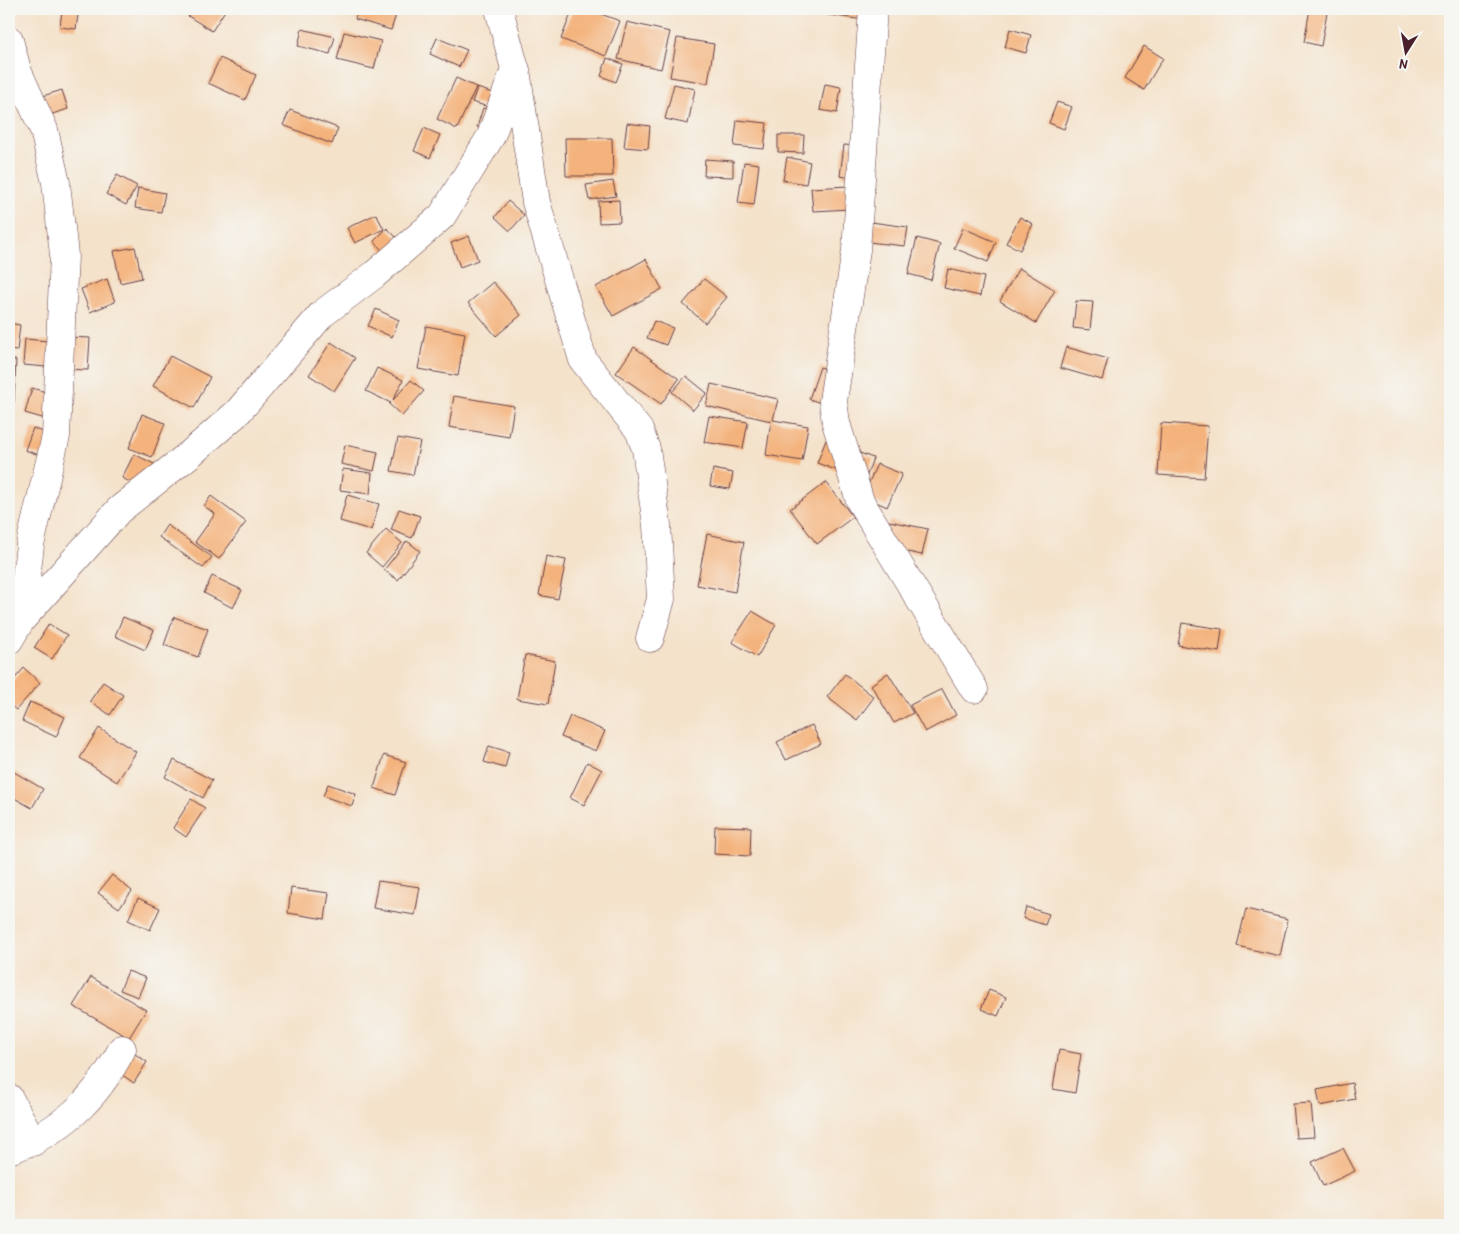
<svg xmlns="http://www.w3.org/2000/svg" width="1459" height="1234" font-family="'Patrick Hand',sans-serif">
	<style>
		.building { fill: #f4b37d }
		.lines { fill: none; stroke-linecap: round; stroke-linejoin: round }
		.minor-casing { stroke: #643c43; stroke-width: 29 }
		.minor { stroke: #fff; stroke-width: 28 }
	</style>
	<rect width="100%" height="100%" fill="#f6f6f2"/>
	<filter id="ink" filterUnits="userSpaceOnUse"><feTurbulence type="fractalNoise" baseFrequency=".02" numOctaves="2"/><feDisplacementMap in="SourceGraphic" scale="10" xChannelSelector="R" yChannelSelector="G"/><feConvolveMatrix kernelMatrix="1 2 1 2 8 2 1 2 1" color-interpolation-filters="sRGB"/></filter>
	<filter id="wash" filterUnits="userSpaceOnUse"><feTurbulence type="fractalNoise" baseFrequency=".0096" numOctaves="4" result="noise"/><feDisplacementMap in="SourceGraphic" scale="20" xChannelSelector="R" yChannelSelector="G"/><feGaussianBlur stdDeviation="1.12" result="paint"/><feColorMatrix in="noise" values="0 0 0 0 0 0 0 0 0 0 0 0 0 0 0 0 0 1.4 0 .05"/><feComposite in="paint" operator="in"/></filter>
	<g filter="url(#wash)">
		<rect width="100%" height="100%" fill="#f4e2ca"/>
		<g id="blocks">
			<g class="building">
				<path d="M62,9h17l-3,20 -16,-2z"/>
				<path d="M192,9h34l-14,22 -24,-15z"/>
				<path d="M358,9h40l-7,21 -36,-11z"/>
				<path d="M573,9h14l33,12 -14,35 -45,-17z"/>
				<path d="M755,9h17v5l-18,-2z"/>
				<path d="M815,9h58l-2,12 -56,-8z"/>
				<path d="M1310,9l17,3 -6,34 -17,-4z"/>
				<path d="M627,22l43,10 -9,37 -43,-10z"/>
				<path d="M302,29l33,8 -5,17 -32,-8z"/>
				<path d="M1010,29l21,6 -5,18 -21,-6z"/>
				<path d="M344,32l37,9 -7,28 -37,-9z"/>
				<path d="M437,38l30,12 -8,17 -29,-13z"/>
				<path d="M677,38l37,6 -6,39 -38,-6z"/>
				<path d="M1144,46l19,12 -19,32 -19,-12z"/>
				<path d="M220,58l36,17 -11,25 -37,-17z"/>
				<path d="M607,58l16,6 -7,18 -15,-6z"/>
				<path d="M456,78l20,9 -19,42 -20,-10z"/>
				<path d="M674,84l21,5 -7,35 -23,-5z"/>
				<path d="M825,84l16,3 -4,26 -17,-3z"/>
				<path d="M477,88l32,10 -4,14 -33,-10z"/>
				<path d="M62,90l6,19 -28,9 -7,-19z"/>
				<path d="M1057,102l15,5 -8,22 -15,-6z"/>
				<path d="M483,108l19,5 -6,20 -19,-6z"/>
				<path d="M290,110l48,18 -6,16 -49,-19z"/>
				<path d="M737,120l30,3 -3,26 -30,-3z"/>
				<path d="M627,123l23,3 -2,23 -24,-2z"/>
				<path d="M424,128l16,7 -10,23 -16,-7z"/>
				<path d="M778,135h26l-1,18 -25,-1z"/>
				<path d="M565,138h47l1,38h-47z"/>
				<path d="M844,145l24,2 -4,33 -24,-4z"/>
				<path d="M787,157l23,5 -4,22 -23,-4z"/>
				<path d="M705,159l28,2v16l-29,-1z"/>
				<path d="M744,162l15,2 -5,41 -16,-2z"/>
				<path d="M117,175l20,11 -11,19 -20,-11z"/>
				<path d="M613,181l3,15 -27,4 -3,-15z"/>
				<path d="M849,186l1,23 -37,2 -2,-23z"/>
				<path d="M138,188l27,5 -4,19 -26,-4z"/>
				<path d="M619,200l1,22 -21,1 -1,-22z"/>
				<path d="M508,201l16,14 -14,16 -15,-14z"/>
				<path d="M376,214l8,15 -29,14 -8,-15z"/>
				<path d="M1020,217l13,7 -13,26 -14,-7z"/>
				<path d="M871,222l37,5 -3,19 -37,-4z"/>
				<path d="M387,228l20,20 -15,14 -18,-21z"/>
				<path d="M963,228l33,14 -8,20 -34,-14z"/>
				<path d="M469,236l9,24 -18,7 -9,-24z"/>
				<path d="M917,238l23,6 -9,36 -23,-6z"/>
				<path d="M135,247l7,31 -22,5 -6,-32z"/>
				<path d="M646,259l16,30 -49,27 -17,-29z"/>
				<path d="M1019,268l36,22 -19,33 -36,-22z"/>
				<path d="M948,269l36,8 -4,19 -36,-8z"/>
				<path d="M107,279l8,23 -25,10 -9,-23z"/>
				<path d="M704,279l23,18 -22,26 -22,-19z"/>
				<path d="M493,282l28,33 -25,21 -28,-33z"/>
				<path d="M1076,301l17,1 -3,28 -17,-2z"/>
				<path d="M376,309l23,11 -7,17 -24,-11z"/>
				<path d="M654,321l19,7 -7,17 -19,-7z"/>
				<path d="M9,323l11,2 -3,26 -8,-1z"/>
				<path d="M426,326l39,7 -7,43 -40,-7z"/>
				<path d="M67,337l23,1 -2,32 -24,-1z"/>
				<path d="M25,339l35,3 -2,26 -35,-3z"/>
				<path d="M331,342l24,16 -21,33 -25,-16z"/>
				<path d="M634,347l45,32 -18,25 -45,-31z"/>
				<path d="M1066,347l42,12 -6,21 -42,-12z"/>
				<path d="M170,356l40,21 -16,31 -41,-22z"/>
				<path d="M9,360h7l-2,42h-5z"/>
				<path d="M820,367l21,7 -11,32 -21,-7z"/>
				<path d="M377,368l26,12 -10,20 18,-20 13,11 -22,25 -13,-12 2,-1 -25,-12z"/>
				<path d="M686,376l21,17 -14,17 -21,-18z"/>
				<path d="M711,384l67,15 -5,21 35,6 -6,35 -36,-6 5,-34 -65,-15z"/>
				<path d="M32,388l24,7 -7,25 -24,-7z"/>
				<path d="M454,396l60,10 -5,31 -60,-10z"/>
				<path d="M142,414l23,9 -13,34 -23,-9z"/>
				<path d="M709,416l39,6 -5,26 -39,-6z"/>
				<path d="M1161,423l47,3 -4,52 -46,-3z"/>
				<path d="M33,428l20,8 -8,21 -20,-7z"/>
				<path d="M398,438l22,4 -7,33 -22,-4z"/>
				<path d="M826,440l47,18 -8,23 -48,-18z"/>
				<path d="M345,445l33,7 -4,19 -33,-7z"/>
				<path d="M134,454l34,17 -12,24 -34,-17z"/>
				<path d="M877,464l25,10 -15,33 -24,-11z"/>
				<path d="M343,469l29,4 -2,21 -30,-4z"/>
				<path d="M713,469l20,4 -3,16 -20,-3z"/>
				<path d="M826,482l27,35 -36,27 -27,-35z"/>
				<path d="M347,495l32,9 -8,26 -31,-9z"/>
				<path d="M211,496l35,26 -27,37 -24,-17 20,-28 -11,-8z"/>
				<path d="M399,509l21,7 -8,22 -21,-8z"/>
				<path d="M889,521l39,8 -6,26 -38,-8z"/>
				<path d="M167,525l45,32 -9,11 -44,-31z"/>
				<path d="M386,529l16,14 -20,24 -16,-14z"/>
				<path d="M707,534l37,8 -9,50 -38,-7z"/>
				<path d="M407,541l13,10 -22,29 -14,-10z"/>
				<path d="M546,556l20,4 -8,39 -19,-4z"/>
				<path d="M212,576l30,14 -9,18 -29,-15z"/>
				<path d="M752,611l24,14 -19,32 -25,-15z"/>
				<path d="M123,617l31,13 -9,20 -30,-14z"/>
				<path d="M174,617l34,12 -10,28 -34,-12z"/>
				<path d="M1182,623l40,6 -3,23 -41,-7z"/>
				<path d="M49,624l18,11 -15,24 -18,-11z"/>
				<path d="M525,655l30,6 -7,43 -31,-5z"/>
				<path d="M24,668l16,15 -24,27 -7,-6v-19z"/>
				<path d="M888,673l25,40 -19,10 -23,-38z"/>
				<path d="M845,674l29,23 -17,23 -30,-23z"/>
				<path d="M103,682l20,13 -13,20 -20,-14z"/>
				<path d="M942,689l14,26 -31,17 -15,-27z"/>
				<path d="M30,702l35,15 -9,20 -34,-16z"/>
				<path d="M570,716l35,15 -9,20 -35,-14z"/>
				<path d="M812,725l9,19 -35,16 -9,-18z"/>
				<path d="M99,728l37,24 -19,30 -37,-24z"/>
				<path d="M489,746l20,6 -4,16 -21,-6z"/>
				<path d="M384,755l22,7 -11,33 -21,-7z"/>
				<path d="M174,760l38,20 -9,18 -38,-21z"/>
				<path d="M587,762l15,8 -18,35 -14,-7z"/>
				<path d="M9,769l34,20 -11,19 -23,-13z"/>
				<path d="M328,784l28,10 -4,12 -29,-10z"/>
				<path d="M191,799l14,9 -19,29 -13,-9z"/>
				<path d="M715,826l36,1 -1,29 -36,-2z"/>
				<path d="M112,875l20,16 -13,17 -21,-15z"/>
				<path d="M378,881l42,6 -5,28 -42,-7z"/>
				<path d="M291,888l38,5 -4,26 -37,-6z"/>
				<path d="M138,898l22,10 -10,22 -22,-10z"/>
				<path d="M1026,907l23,7 -4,11 -22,-7z"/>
				<path d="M1246,909l42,10 -8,37 -43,-10z"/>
				<path d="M128,971l18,7 -8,19 -18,-7z"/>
				<path d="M91,977l55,33 -17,28 -56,-32z"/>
				<path d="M989,990l17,7 -8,19 -17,-7z"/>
				<path d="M120,1044l27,18 -13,21 -28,-19z"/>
				<path d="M1059,1050l22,4 -6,39 -22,-4z"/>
				<path d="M1352,1083l3,16 -35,7 -3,-16z"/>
				<path d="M1311,1103l3,34 -18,1 -3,-34z"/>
				<path d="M1343,1148l12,23 -32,15 -11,-24z"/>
			</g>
		</g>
	</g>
	<g filter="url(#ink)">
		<use href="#blocks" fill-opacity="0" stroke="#643c43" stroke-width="1"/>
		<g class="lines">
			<defs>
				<g id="minor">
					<path d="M873,9l-17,241 -23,151 3,22 24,78 114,188"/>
					<path d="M9,40l8,30 27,60 12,53 8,72 -8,181 -26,109 -9,75"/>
					<path d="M516,70l20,132 47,158 56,70 7,19 11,76 4,74 -11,39"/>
					<path d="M9,640l12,-20 98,-110 71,-56 47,-41 85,-99 52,-39 68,-59 49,-80 24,-67 -16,-60"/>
					<path d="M9,1098l24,44"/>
					<path d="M9,1150c53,-18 88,-52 113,-101"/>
				</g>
			</defs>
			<use href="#minor" class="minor-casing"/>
			<use href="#minor" class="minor"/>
		</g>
	</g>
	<rect width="1459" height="1234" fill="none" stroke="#f6f6f2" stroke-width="30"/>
	<g transform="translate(1406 52) rotate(191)" stroke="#f6f6f2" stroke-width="4" paint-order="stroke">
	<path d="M0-4L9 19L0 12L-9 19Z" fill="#4a1f2b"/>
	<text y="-8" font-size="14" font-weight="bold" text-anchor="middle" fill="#4a1f2b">N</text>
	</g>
</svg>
